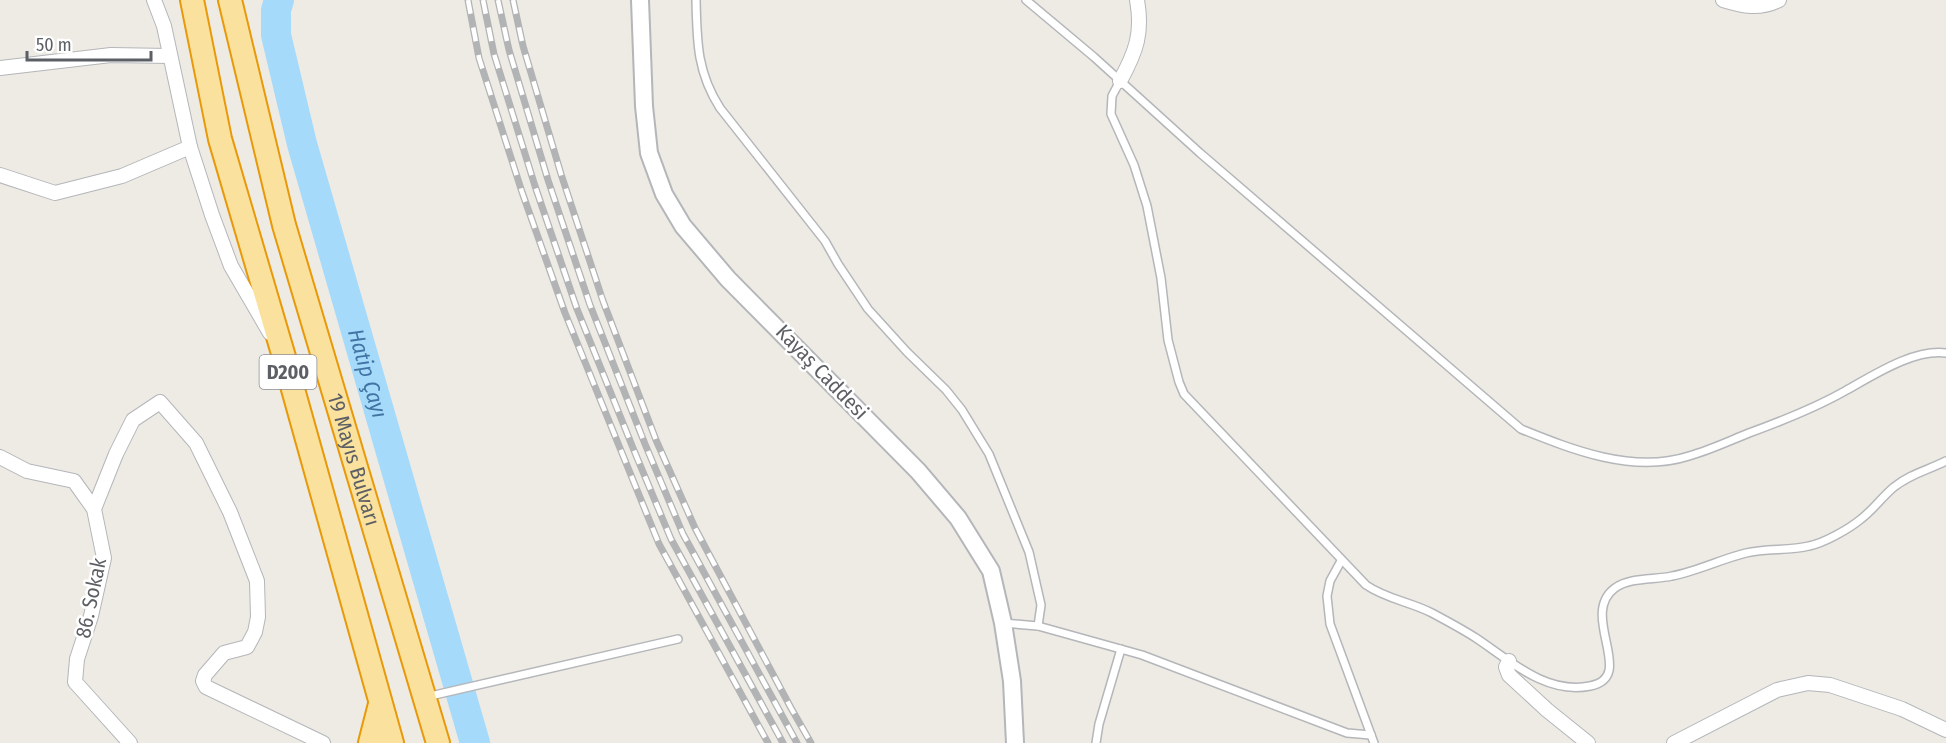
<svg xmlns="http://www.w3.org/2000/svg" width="1946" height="743" font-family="'Fira Sans Condensed',sans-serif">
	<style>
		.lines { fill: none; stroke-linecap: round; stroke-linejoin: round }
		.river { stroke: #a6dafb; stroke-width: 30 }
		.service-casing { stroke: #b4b6ba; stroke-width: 10 }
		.minor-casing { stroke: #b4b6ba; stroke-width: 16 }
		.tertiary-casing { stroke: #b4b6ba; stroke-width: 20 }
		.trunk-casing { stroke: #e8990a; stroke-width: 26 }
		.service { stroke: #fff; stroke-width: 7 }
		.minor { stroke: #fff; stroke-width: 14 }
		.tertiary { stroke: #fff; stroke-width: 16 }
		.trunk { stroke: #fae29e; stroke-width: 22 }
		.rail-casing { stroke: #b2b3b4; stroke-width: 7 }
		.rail { stroke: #fff; stroke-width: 4.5; stroke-dasharray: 14; stroke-linecap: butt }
		.labels { text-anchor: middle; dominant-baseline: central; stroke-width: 5; stroke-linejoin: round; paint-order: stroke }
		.shield { fill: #fff; stroke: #8d8f92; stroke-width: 1.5 }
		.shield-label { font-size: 20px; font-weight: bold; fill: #5c5f64 }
		.street-label { font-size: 21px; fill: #5c5f64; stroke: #fff }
		.water-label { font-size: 22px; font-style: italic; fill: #4175a4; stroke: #fff }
	</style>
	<rect width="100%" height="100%" fill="#eeebe4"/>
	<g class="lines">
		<path class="river" id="s1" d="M279,0l-3,10v25l26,109 173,599"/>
		<defs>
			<g id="service">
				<path d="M696,0c1,42 1,72 24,108l105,133 13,23 30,45 39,43 39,38 16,20 27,44 40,98 12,53 -3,21"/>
				<path d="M1026,0l68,57 106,96 321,276c52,21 112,45 168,27 21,-6 40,-15 60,-23 33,-12 66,-25 96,-42 29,-16 68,-42 101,-38"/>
				<path d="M1120,81l-8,15 -1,18 23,51 13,41 14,72 7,62 11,42 5,12 182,191c20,14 45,17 66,28 15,8 30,16 44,25 33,22 70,57 114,48 48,-9 -12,-71 25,-98 15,-11 40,-8 57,-12 26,-5 49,-17 74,-23 21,-5 43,-2 63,-7 15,-3 40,-17 52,-27 12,-9 21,-22 33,-32 18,-14 32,-16 52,-26"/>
				<path d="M1341,561l-11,20 -3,15 3,28 44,119"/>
				<path d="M1003,623l35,3 104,29 205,78 24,2"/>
				<path d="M426,697l252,-58"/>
				<path d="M1096,743l3,-19 22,-75"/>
			</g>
			<g id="minor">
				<path d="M154,0l10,26 26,121 22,68 19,51 39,67"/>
				<path d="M1723,0c20,6 36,10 56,0"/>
				<path d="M0,68l111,-13 58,1"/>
				<path d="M1120,81c16,-29 23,-48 17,-81"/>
				<path d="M0,175l55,18 67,-17 68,-29"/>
				<path d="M0,457l27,14 47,10 20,28 10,49 -13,58 -14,43 -2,23 55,61"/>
				<path d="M94,509l22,-55 17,-34 27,-18 36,41 34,69 27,69 1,36 -3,15 -8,15 -23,6 -19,22 -2,6 3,6 117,56"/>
				<path d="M1509,661l-3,6 3,8 38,35 41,33"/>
				<path d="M1674,743l103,-53 31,-7 22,2 72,24 44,21"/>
			</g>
			<path id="tertiary" d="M640,0l4,106 5,47 15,41 19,32 45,53 190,192 40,47 33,53 12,52 9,58 3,62"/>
			<g id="trunk">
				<path d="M192,0l28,139 64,218 108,386"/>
				<path id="s2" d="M230,0l54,225 154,518"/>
				<path d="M370,743l10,-39"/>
			</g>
		</defs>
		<use href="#service" class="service-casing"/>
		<use href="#minor" class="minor-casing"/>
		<use href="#tertiary" class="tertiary-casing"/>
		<use href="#trunk" class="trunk-casing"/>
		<use href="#service" class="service"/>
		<use href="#minor" class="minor"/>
		<use href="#tertiary" class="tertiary"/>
		<use href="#trunk" class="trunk"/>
		<defs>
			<g id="rail">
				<path d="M468,0l11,58 43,134 43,121 94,231 109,199"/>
				<path d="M483,0l11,54 41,132 42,123 56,139 38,91 112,204"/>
				<path d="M498,0l11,50 39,130 42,125 55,139 38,90 114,209"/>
				<path d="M513,0l10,46 38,128 42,127 53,139 39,88 96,180 20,35"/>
			</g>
		</defs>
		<use href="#rail" class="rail-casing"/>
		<use href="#rail" class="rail"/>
	</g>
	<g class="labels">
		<rect class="shield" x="259.5" y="355" width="57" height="34" rx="4.5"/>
		<g class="shield-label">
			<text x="288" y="372">D200</text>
		</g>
		<g class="street-label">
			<text transform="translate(822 372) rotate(46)">Kayaş Caddesi</text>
			<text stroke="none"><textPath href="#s2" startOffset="476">19 Mayıs Bulvarı</textPath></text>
			<text transform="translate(91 598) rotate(-78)">86. Sokak</text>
		</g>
		<g class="water-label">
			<text stroke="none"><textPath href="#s1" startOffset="386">Hatip Çayı</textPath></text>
		</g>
	</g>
	<path d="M27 51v9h124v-9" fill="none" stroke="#5c5f64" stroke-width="3"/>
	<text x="36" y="51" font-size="18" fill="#5c5f64" stroke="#ffffff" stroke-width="4.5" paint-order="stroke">50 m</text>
</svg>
